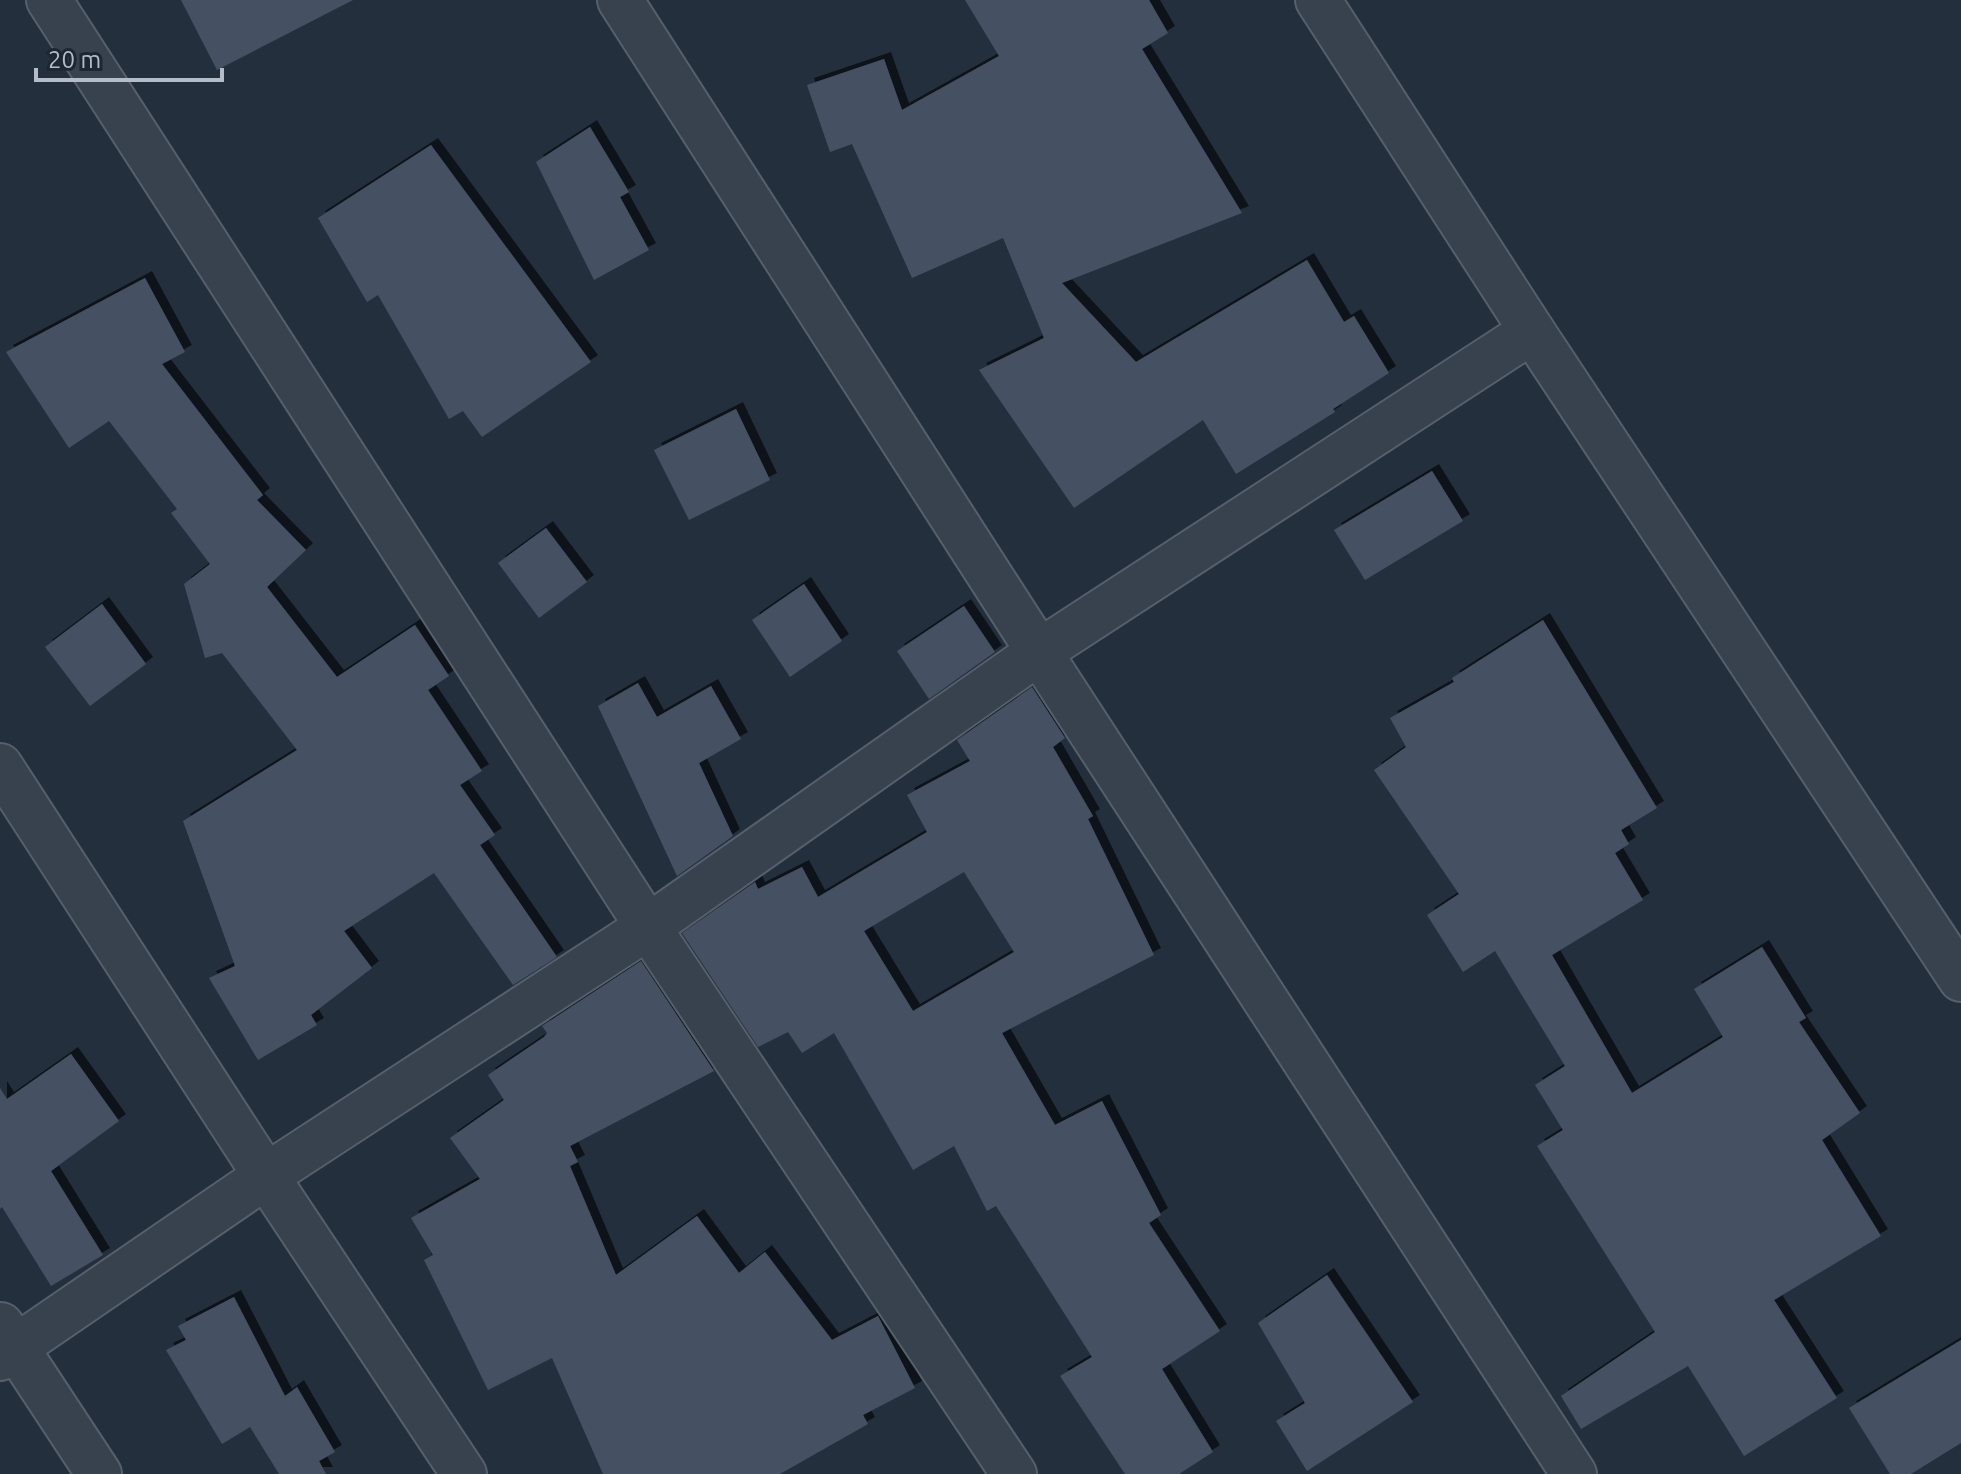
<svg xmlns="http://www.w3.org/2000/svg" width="1961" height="1474" font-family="Ubuntu,sans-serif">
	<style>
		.building { fill: #455162; fill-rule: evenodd; filter: url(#shadow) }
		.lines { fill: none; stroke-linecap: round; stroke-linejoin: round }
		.minor-casing { stroke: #565f6c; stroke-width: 48 }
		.tertiary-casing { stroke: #565f6c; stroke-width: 48 }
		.minor { stroke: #38414e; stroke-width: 44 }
		.tertiary { stroke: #38414e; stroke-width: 44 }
	</style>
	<defs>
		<filter id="shadow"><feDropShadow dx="7" dy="-7" stdDeviation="0" flood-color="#0009"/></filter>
	</defs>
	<rect width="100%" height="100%" fill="#242f3e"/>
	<g class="building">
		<path d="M181,0h172l-136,70z"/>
		<path d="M965,0h184l19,33 -26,16 100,164 -180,70 74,79 171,-102 37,62 10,-6 35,57 -56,36 2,3 -99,62 -33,-54 -129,88 -95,-138 65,-32 -41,-100 -91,40 -60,-134 -22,8 -23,-67 77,-26 18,51 97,-54z"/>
		<path d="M590,127l39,65 -9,5 29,53 -55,30 -58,-118z"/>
		<path d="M431,145l160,217 -109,75 -19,-26 -14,8 -71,-124 -11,7 -49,-84z"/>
		<path d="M145,278l40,74 -23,12 101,131 -6,5 49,50 -39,37 70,90 78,-52 34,51 -21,14 54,81 -22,14 35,50 -15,10 77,112 -44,28 -79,-112 -90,58 28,37 -61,47 6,10 -59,35 -49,-82 26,-12 -52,-145 114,-71 -75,-97 -17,5 -21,-74 26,-20 -39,-51 6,-4 -68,-88 -40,27 -63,-96z"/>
		<path d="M736,409l34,71 -81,40 -35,-70z"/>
		<path d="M1432,471l31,50 -98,59 -31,-50z"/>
		<path d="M546,528l41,54 -48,36 -41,-55z"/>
		<path d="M804,584l38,57 -52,36 -38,-57z"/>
		<path d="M102,604l44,60 -56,42 -45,-59z"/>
		<path d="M964,606l31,46 -66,47 -32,-48z"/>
		<path d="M1543,620l114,188 -36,22 8,14 -14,9 28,47 -91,55 80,138 91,-56 -29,-48 68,-42 44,71 -7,4 61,91 -38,27 59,96 -107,64 63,98 -93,58 -56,-90 -107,63 -20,-33 94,-64 -118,-186 26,-16 -28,-45 30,-19 -70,-115 -32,21 -36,-57 32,-21 -85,-124 32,-23 -16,-29 64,-36 -2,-4z"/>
		<path d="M638,683l19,34 54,-31 30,53 -42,24 34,73 -56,40 -79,-170z"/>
		<path d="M1032,687l33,51 -12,9 40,69 -5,3 66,136 -152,78 53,92 47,-24 59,114 -12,8 71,108 -58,38 51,83 -34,22h-54l-65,-98 32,-19 -96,-151 -9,5 -33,-65 -41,24 -79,-137 -32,20 -14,-21 -30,15 -76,-114 73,-51 3,7 44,-22 16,30 109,-65 -20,-37 63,-34 -13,-21zM964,872l50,80 -101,59 -49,-80z"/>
		<path d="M641,961l73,110 -144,75 8,16 -8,4 46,109 81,-59 42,57 26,-21 67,88 46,-24 37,72 -52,27 5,9 -88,50h-177l-51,-116 -64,32 -64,-130 9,-5 -22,-37 69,-39 -30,-41 54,-38 -16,-25 56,-38 3,-4 -5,-7z"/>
		<path d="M71,1054l48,67 -68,50 52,84 -52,31 -49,-79 -2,2v-121l7,11z"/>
		<path d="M1327,1275l86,127 -106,69 -31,-50 29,-18 -47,-80z"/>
		<path d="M234,1297l51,99 12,-9 38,65 -16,9 7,13h-47l-29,-47 -28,17 -56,-94 20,-10 -8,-14z"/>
		<path d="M1961,1340v103l-50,31h-21l-41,-66z"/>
	</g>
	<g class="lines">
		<defs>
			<g id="minor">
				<path d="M49,0l599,927 366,547"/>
				<path d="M620,0l419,652 535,822"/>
				<path d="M0,766l266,410 198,298"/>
				<path d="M1,1325l98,149"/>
				<path d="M0,1358l266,-182 382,-249 391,-275 493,-321"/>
			</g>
			<path id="tertiary" d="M1318,0l214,331 429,648"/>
		</defs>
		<use href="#minor" class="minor-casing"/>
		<use href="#tertiary" class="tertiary-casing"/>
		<use href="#minor" class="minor"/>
		<use href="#tertiary" class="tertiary"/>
	</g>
	<path d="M36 68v12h186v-12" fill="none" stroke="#b4bcc9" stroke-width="4"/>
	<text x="48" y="68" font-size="24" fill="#b4bcc9" stroke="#1d2633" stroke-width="6" paint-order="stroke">20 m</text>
</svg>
